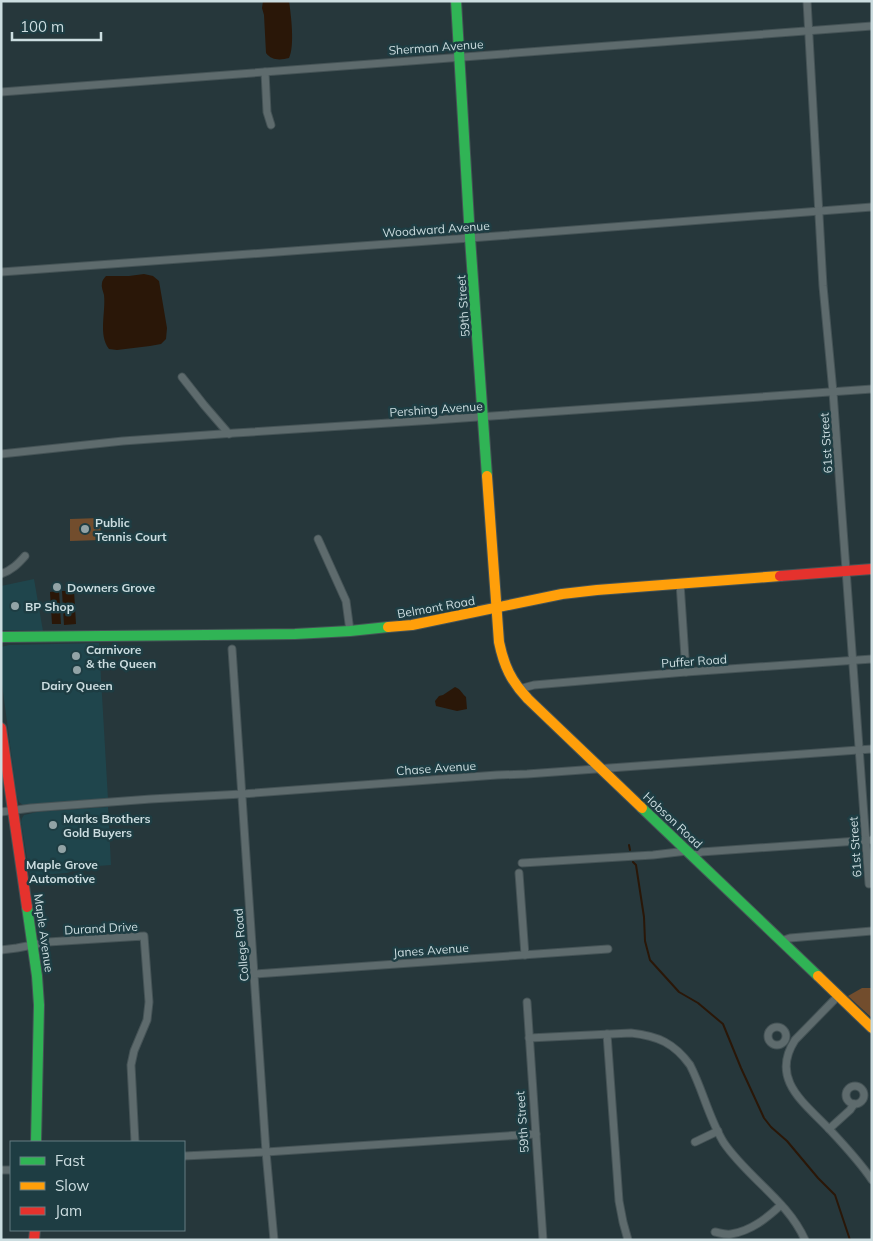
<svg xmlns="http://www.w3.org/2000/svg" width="873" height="1241" font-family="Mulish,sans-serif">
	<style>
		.built { fill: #1f454c }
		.green { fill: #724d2d }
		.water { fill: #2a1708 }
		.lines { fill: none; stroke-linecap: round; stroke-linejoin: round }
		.stream { stroke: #2a1708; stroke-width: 2 }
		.street-casing { stroke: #455356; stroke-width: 9 }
		.fast-casing { stroke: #455356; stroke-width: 12 }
		.slow-casing { stroke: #455356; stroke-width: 12 }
		.jam-casing { stroke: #455356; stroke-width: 12 }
		.street { stroke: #5e6b6d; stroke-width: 7 }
		.fast { stroke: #30b455; stroke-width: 10 }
		.slow { stroke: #ff9f0a; stroke-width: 10 }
		.jam { stroke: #e5322d; stroke-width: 10 }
		.poi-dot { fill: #92a3a6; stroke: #1e3d43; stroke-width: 2 }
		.labels { text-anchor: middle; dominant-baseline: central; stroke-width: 5; stroke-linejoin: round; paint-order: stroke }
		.street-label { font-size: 12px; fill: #ccdde0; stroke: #1e3d43 }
		.poi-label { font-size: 12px; font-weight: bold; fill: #ccdde0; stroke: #1e3d43; text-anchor: start }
	</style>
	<rect width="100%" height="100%" fill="#26373b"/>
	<g class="built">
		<path d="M34,579l9,52 -42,-1v-44z"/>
		<path d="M99,643l9,156 -85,6 -4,-3 -2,-6 -16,-119v-30l8,-2z"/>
		<path d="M108,807l3,58 -26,2 -18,6 -37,3 -9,-54 1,-4 2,-3 13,-3z"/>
	</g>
	<g class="green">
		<path d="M100,518l1,22 -31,1v-22z"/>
		<path d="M862,988h10v30l-24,-22z"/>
	</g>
	<g class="water">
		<path d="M263,1h26c2,14 6,45 0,57 -8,2 -17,3 -23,-5l-2,-38 -2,-7z"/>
		<path d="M144,274l9,2 6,5 8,47 -1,11 -5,5 -11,2 -33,4 -8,-1c-11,-14 -3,-37 -5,-54 -1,-4 -3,-8 -2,-12 0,-2 2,-5 4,-7h23z"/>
		<path d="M59,591l2,33h-9l-2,-32z"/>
		<path d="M62,591h12l2,33 -12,1z"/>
		<path d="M455,687c6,2 7,7 11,10l1,12 -10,2 -21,-5 -1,-5 4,-5 4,-1z"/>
	</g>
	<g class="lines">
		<g class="stream">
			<path d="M629,845l1,5"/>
			<path d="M633,862l3,3 8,52 1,24 5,19 29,32 19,11 25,21 18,44 23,50 7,9 16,14 31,37 17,17 15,45"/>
		</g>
		<defs>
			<g id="street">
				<path d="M807,1l16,285 10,106 36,492"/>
				<path d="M265,72l2,40 4,13"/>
				<path d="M1,92l871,-66"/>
				<path d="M1,272l469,-34 402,-31"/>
				<path d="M182,377l22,28 25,29"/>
				<path d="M1,454l122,-13 112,-8 200,-13 437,-31"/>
				<path d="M318,539l28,62 4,30"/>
				<path d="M1,574c11,-4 17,-10 24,-18"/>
				<path d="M680,583l6,89"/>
				<path d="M232,649l34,503 8,88"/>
				<path d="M519,689l15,-4 152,-13 186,-13"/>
				<path d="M1,812l30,-4 120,-9 91,-5 255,-19 30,-1 345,-25"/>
				<path d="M693,856l8,-4 171,-12"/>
				<path d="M522,863l131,-8 34,-4"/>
				<path d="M519,873l6,82"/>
				<path d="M781,941l9,-3 82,-7"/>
				<path d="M1,950l16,-2 31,-6 96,-6 5,66 -2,18 -13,31 -3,14 4,77"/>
				<path d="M255,974l353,-25"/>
				<path d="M838,996l-43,44c-26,40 11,64 35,90 15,16 30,32 42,50"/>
				<path d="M527,1002l16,238"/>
				<circle cx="777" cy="1036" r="9"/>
				<path d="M607,1034l12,167 4,21 5,18"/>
				<path d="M529,1038l102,-5c27,3 43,10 59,32 13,25 19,54 34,78 24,35 64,58 81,97"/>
				<circle cx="855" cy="1095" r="9"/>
				<path d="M829,1129l21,-19 4,-6"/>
				<path d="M695,1142l23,-11"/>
				<path d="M184,1156l82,-4 270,-18"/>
				<path d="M1,1170h10"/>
				<path d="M715,1232c5,1 11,3 16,2 20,-3 36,-16 50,-29"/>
			</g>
			<g id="fast">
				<path d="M456,1l14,237 17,238"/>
				<path d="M1,637l294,-3 55,-3 38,-4"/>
				<path d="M642,808l176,168"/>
				<path d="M27,907l10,69 2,29 -3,137"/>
			</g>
			<g id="slow">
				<path d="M487,476l12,166c5,24 12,39 29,57l114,109"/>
				<path d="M388,627l24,-2 150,-31 35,-4 183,-14"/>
				<path d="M818,976l54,52"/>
			</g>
			<g id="jam">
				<path d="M780,576l92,-7"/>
				<path d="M1,728l26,179"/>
				<path d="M34,1240l1,-10"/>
			</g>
		</defs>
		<use href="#street" class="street-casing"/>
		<use href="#fast" class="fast-casing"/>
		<use href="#slow" class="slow-casing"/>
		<use href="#jam" class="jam-casing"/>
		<use href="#street" class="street"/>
		<use href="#fast" class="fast"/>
		<use href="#slow" class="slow"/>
		<use href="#jam" class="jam"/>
	</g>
	<g class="poi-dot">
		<circle cx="85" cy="529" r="5"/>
		<circle cx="57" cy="587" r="5"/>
		<circle cx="15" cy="606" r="5"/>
		<circle cx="76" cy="656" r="5"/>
		<circle cx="77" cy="670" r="5"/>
		<circle cx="53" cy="825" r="5"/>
		<circle cx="62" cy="849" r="5"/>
	</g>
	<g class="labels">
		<g class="street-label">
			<text transform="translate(436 47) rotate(-4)">Sherman Avenue</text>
			<text transform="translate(436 229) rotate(-4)">Woodward Avenue</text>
			<text transform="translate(463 306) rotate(-94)">59th Street</text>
			<text transform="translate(436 409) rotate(-4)">Pershing Avenue</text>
			<text transform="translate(826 443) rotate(-94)">61st Street</text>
			<text transform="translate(436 607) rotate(-10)">Belmont Road</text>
			<text transform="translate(694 661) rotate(-4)">Puffer Road</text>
			<text transform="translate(436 768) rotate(-4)">Chase Avenue</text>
			<text transform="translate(673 820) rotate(43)">Hobson Road</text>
			<text transform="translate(855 847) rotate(-94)">61st Street</text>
			<text transform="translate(101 928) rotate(-3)">Durand Drive</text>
			<text transform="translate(44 933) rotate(82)">Maple Avenue</text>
			<text transform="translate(241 945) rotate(-95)">College Road</text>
			<text transform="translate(431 950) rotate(-4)">Janes Avenue</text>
			<text transform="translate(522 1122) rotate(-94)">59th Street</text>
		</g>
		<g class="poi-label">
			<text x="95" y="522">Public<tspan x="95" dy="14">Tennis Court</tspan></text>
			<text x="67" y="587">Downers Grove</text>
			<text x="25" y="606">BP Shop</text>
			<text x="86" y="649">Carnivore<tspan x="86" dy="14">&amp; the Queen</tspan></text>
			<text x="77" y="685" text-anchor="middle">Dairy Queen</text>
			<text x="63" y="818">Marks Brothers<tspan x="63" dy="14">Gold Buyers</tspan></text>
			<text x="62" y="864" text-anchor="middle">Maple Grove<tspan x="62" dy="14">Automotive</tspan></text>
		</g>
	</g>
	<rect width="873" height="1241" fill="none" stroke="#ccdde0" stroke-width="5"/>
	<rect x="10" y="1141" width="175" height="90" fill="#1e3d43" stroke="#647d82"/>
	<rect x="20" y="1157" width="25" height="8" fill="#30b455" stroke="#647d82"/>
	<text x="55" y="1166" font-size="15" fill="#ccdde0">Fast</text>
	<rect x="20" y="1182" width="25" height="8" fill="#ff9f0a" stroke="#647d82"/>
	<text x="55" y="1191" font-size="15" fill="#ccdde0">Slow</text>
	<rect x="20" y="1207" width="25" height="8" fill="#e5322d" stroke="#647d82"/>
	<text x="55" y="1216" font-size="15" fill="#ccdde0">Jam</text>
	<path d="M12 32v8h89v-8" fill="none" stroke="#ccdde0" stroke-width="2.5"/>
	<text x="20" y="32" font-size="15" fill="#ccdde0" stroke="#1e3d43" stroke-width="4" paint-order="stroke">100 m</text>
</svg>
